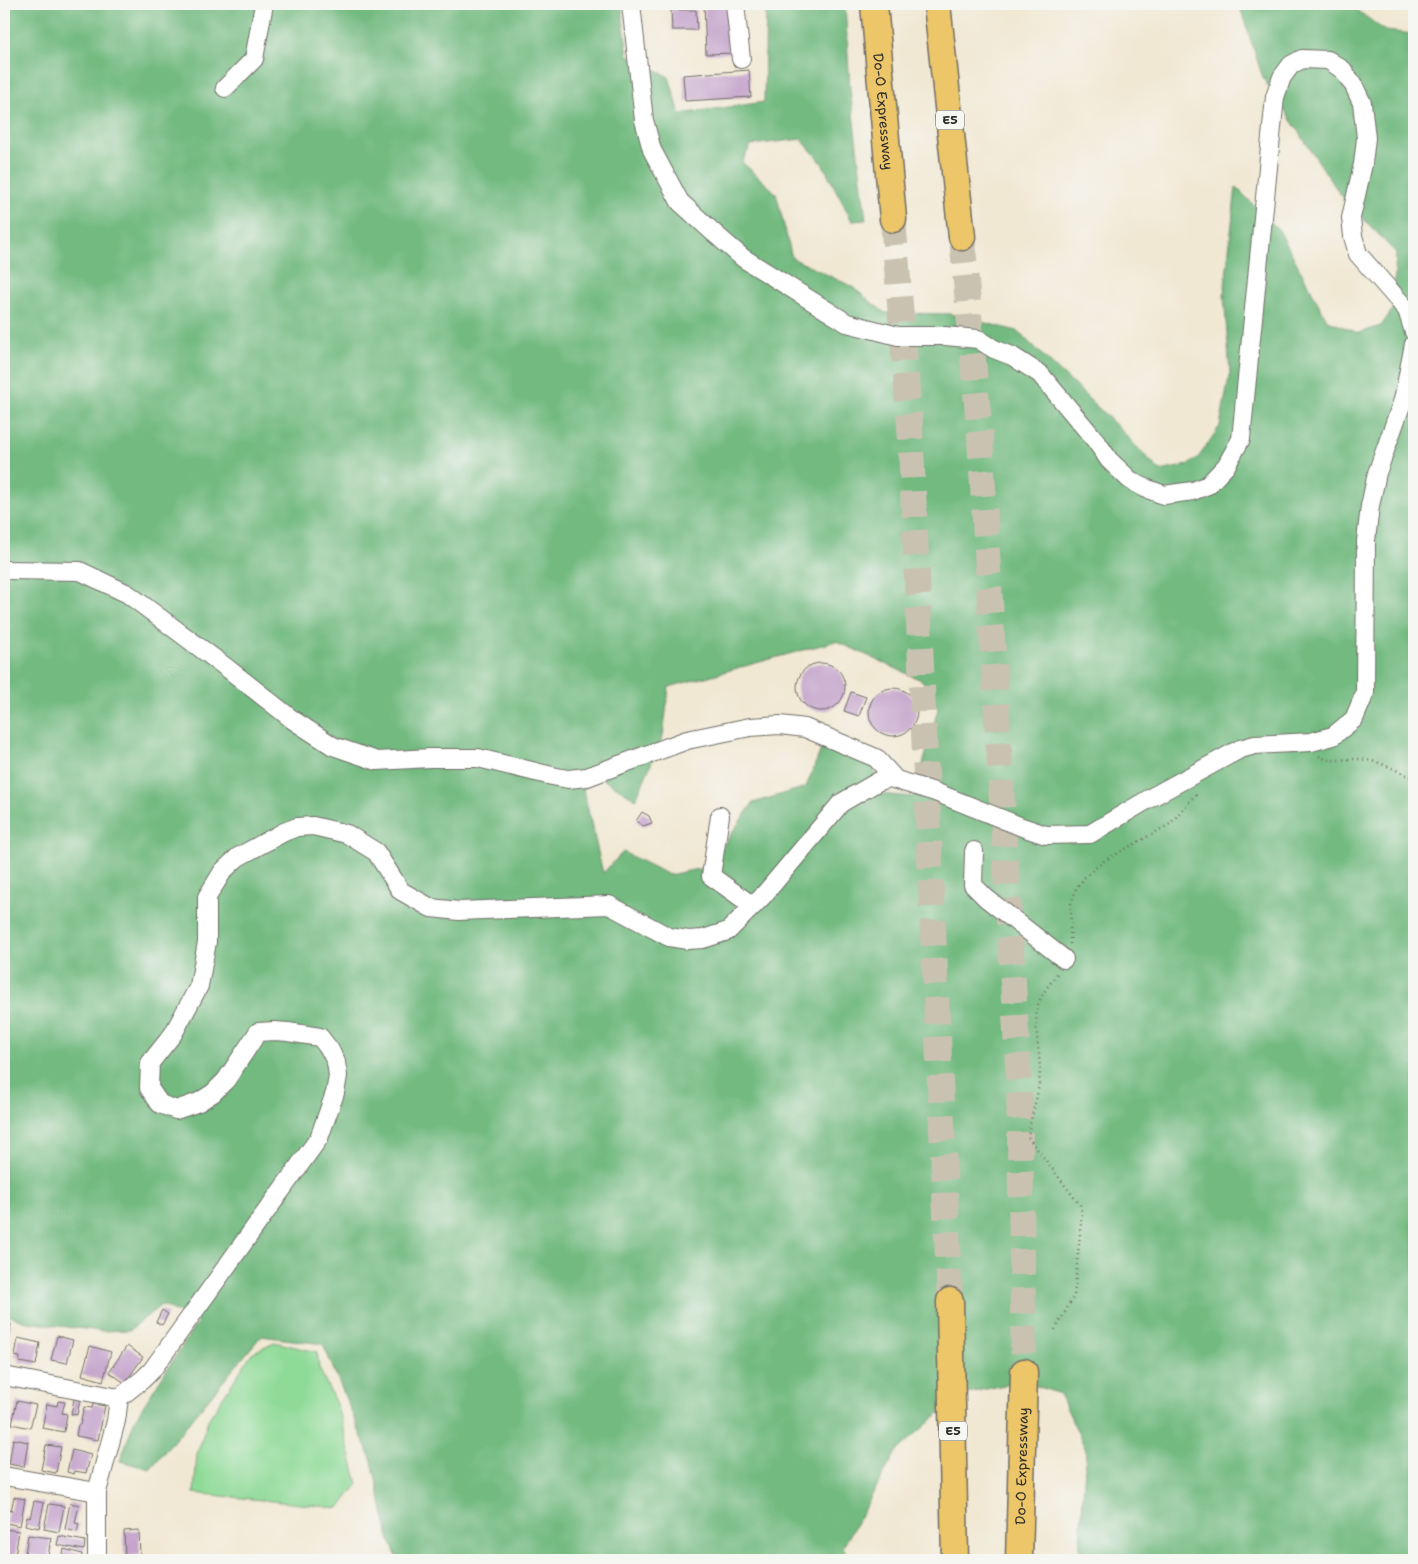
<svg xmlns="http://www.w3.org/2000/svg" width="1418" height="1564" font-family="'Shantell Sans',sans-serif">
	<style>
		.green { fill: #8eda97; stroke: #5c8261 }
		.forest { fill: #72ba80; stroke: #4e7256; fill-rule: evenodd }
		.building { fill: #c5a4cc }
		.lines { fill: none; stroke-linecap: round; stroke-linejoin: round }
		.highway-tunnel { stroke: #c9c2b1; stroke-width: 26; stroke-dasharray: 26 13; stroke-linecap: butt }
		.minor-casing { stroke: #706d66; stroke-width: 20 }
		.highway-casing { stroke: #706d66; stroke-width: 29 }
		.path { stroke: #706d66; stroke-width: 2.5; stroke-dasharray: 1 4; stroke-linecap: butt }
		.minor { stroke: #fff; stroke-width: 18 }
		.highway { stroke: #ecc669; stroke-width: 26 }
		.labels { text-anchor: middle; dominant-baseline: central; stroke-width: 4; stroke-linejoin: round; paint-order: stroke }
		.shield { fill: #f6f6f2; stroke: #686867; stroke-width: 1 }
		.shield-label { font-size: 12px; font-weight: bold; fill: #2b2b2b }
		.street-label { font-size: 14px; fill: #2b2b2b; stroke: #f6f6f2 }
	</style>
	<rect width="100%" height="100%" fill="#f6f6f2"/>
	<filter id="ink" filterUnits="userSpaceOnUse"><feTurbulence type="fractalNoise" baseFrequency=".02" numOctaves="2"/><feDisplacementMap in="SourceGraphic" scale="10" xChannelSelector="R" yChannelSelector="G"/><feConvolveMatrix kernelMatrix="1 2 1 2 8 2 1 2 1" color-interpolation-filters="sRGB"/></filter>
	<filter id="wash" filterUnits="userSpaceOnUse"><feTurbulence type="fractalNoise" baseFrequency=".0096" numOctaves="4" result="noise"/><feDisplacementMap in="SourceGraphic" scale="20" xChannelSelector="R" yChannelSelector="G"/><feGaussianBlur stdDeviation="1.12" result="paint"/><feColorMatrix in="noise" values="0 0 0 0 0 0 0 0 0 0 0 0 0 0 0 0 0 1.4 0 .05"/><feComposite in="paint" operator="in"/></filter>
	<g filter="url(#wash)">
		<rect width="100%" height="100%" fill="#f1e8d3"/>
		<path class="green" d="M274,1342l43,10 2,16 18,38 21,78 -19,24 -145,-15 3,-39 11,-34 44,-67z"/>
		<path class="forest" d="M4,4h400l2,4 20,-4h195l7,51 41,22 11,37 84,-12 2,-98h79l5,85 16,131 -14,1 -30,-58 -21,-24 -50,6 -9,17 34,31 16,65 59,28 34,27 65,1 67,17 94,89 49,51 28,-6 10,-7 22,-32 10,-54 -6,-77 12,-108 43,43 48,90 31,13 23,-7 12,-17 3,-56 -56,-59 -77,-116 -24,-74h114l4,6 28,21 29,3v1526h-335l7,-110 -26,-56 -38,-13 -63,14 -63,57 -53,95 7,13h-452l-9,-22 -17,-77 -49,-117 -62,-8 -111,133 -30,-8 15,-42 63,-98 -37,-16 -31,25 -29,1 -74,-9 -23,-8zM836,641l87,40 15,28 -24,88 -35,-3 -6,-31 -49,-21 -18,45 -53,16 -45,64 -39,8 -46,-23 -20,21 -20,-84 18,-11 35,21 27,-63 6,-49z"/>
		<g id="blocks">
			<g class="building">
				<path d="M704,4h26l3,49 -27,1z"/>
				<path d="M671,10h25l1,20h-25z"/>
				<path d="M749,70l2,27 -66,4 -2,-26z"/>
				<circle cx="821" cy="687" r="24"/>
				<circle cx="893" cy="712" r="24"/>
				<path d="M851,692l15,5 -7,19 -15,-5z"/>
				<path d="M642,812l7,4 3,7 -9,3 -7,-5z"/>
				<path d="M162,1310l6,4 -6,11 -6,-3z"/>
				<path d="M4,1323l7,1 -6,30h-1z"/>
				<path d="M57,1336l16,4 -6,23 -16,-3z"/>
				<path d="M18,1338l22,5 -4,22 -17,-3 1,-5 -5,-1z"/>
				<path d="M90,1346l21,6 -8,29 -21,-6z"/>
				<path d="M127,1346l16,11 -18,26 -16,-11z"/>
				<path d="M74,1399l6,1 -3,15 -6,-1z"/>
				<path d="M17,1401l19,4 -6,23 -18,-4z"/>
				<path d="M58,1401l7,1 -3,11 5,1 -3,18 -22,-4 5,-24 10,2z"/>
				<path d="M93,1404l12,2 -7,34 -22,-4 2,-11h2l4,-18 8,1z"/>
				<path d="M13,1439l15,3 -4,25 -15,-3z"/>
				<path d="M46,1445l15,2 -5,26 -15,-3z"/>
				<path d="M72,1450l19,5 -5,18 -11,-2 -1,3 -7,-2z"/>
				<path d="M14,1497l11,2 -5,27 -14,-3 2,-13 3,1z"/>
				<path d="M34,1501l10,2 -5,25 -14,-3 2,-8 3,1z"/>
				<path d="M70,1503l9,2 -4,18 4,1 -2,8 -12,-3z"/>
				<path d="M49,1504l15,2 -5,26 -15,-3z"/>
				<path d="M5,1529l14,2 -4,25 -11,-2z"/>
				<path d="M139,1530l1,25 -15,1 -1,-25z"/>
				<path d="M28,1535l23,3 -3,19 -23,-3z"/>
				<path d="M59,1536l26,5 -1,9 -27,-5z"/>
				<path d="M64,1549l18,5 -1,6h-20z"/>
			</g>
		</g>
	</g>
	<g filter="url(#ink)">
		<use href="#blocks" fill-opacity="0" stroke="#706d66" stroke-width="1"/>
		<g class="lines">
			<g class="highway-tunnel">
				<path d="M893,219l17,206 40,876"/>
				<path d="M962,237l18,200 39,644 5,291"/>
			</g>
			<defs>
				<g id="minor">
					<path d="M631,4l13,116 8,30 28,52 34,31 29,25 104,65 51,13h47l33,3 16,10 18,7 28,18 56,67 13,19 21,20 15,8 19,7 29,-4 15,-6 18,-19 15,-27 34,-342 7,-20 9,-12 11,-6 26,1 15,10 11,16 8,17 4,35 -3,26 -12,54 2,18 5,18 49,56 7,22"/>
					<path d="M735,4l6,55"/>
					<path d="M225,88l29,-29 10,-55"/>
					<path d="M4,570l76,1 48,23 99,74 66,52 40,26 44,15 53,-3h48l74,18 16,3 19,-2 100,-37 63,-13 30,-2 25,3 71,30 20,22"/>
					<path d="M720,816l-9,60 42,30"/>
					<path d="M974,851l-1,34 13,13 78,61"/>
					<path d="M4,1376l115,22"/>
					<path d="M4,1476l93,16"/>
					<path d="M97,1560v-68l19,-71 3,-23 24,-19 9,-9 167,-232 16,-45 3,-17 -2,-14 -6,-12 -10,-13 -32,-5 -13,-1 -17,1 -32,48 -13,13 -14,9 -23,8 -16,-6 -11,-16 1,-25 23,-29 26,-48 8,-44v-45l16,-26 15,-14 46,-25 13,-5 16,-1 34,8 29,18 25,39 30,17 28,3 150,-6 60,32 19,3 15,-1 25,-8 34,-34 79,-94 38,-22 11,-3 45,14 87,35 24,8 44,-1 62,-37 88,-48 15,-4 56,-3 22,-6 21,-17 11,-26 1,-152 4,-35 7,-33 26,-73 11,-56"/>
				</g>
				<g id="highway">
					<path id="s1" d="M874,4l19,215"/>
					<path d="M937,4l25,233"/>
					<path d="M950,1301l5,259"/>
					<path id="s2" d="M1019,1560l5,-188"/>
				</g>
			</defs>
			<use href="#minor" class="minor-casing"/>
			<use href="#highway" class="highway-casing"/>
			<g class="path">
				<path d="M1319,756c13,8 24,2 39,3 21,1 38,11 56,20"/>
				<path d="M1070,944l1,-40 5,-15 9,-12 19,-16 66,-37 28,-32"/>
				<path d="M1055,1330l19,-34 8,-83 -2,-8 -52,-68c2,-19 9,-36 11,-54 4,-25 -7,-55 -1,-78 2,-9 14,-24 20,-33"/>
			</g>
			<use href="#minor" class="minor"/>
			<use href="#highway" class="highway"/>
		</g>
	</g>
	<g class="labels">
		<g class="shield">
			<rect x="936" y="110.5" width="28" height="19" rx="4"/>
			<rect x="939" y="1421.5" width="28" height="19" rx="4"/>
		</g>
		<g class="shield-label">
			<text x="950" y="120">E5</text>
			<text x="953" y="1431">E5</text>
		</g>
		<g class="street-label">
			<text stroke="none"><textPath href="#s1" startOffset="108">Do-O Expressway</textPath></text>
			<text stroke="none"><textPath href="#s2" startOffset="94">Do-O Expressway</textPath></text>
		</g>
	</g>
	<rect width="1418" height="1564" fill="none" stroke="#f6f6f2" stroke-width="20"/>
</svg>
